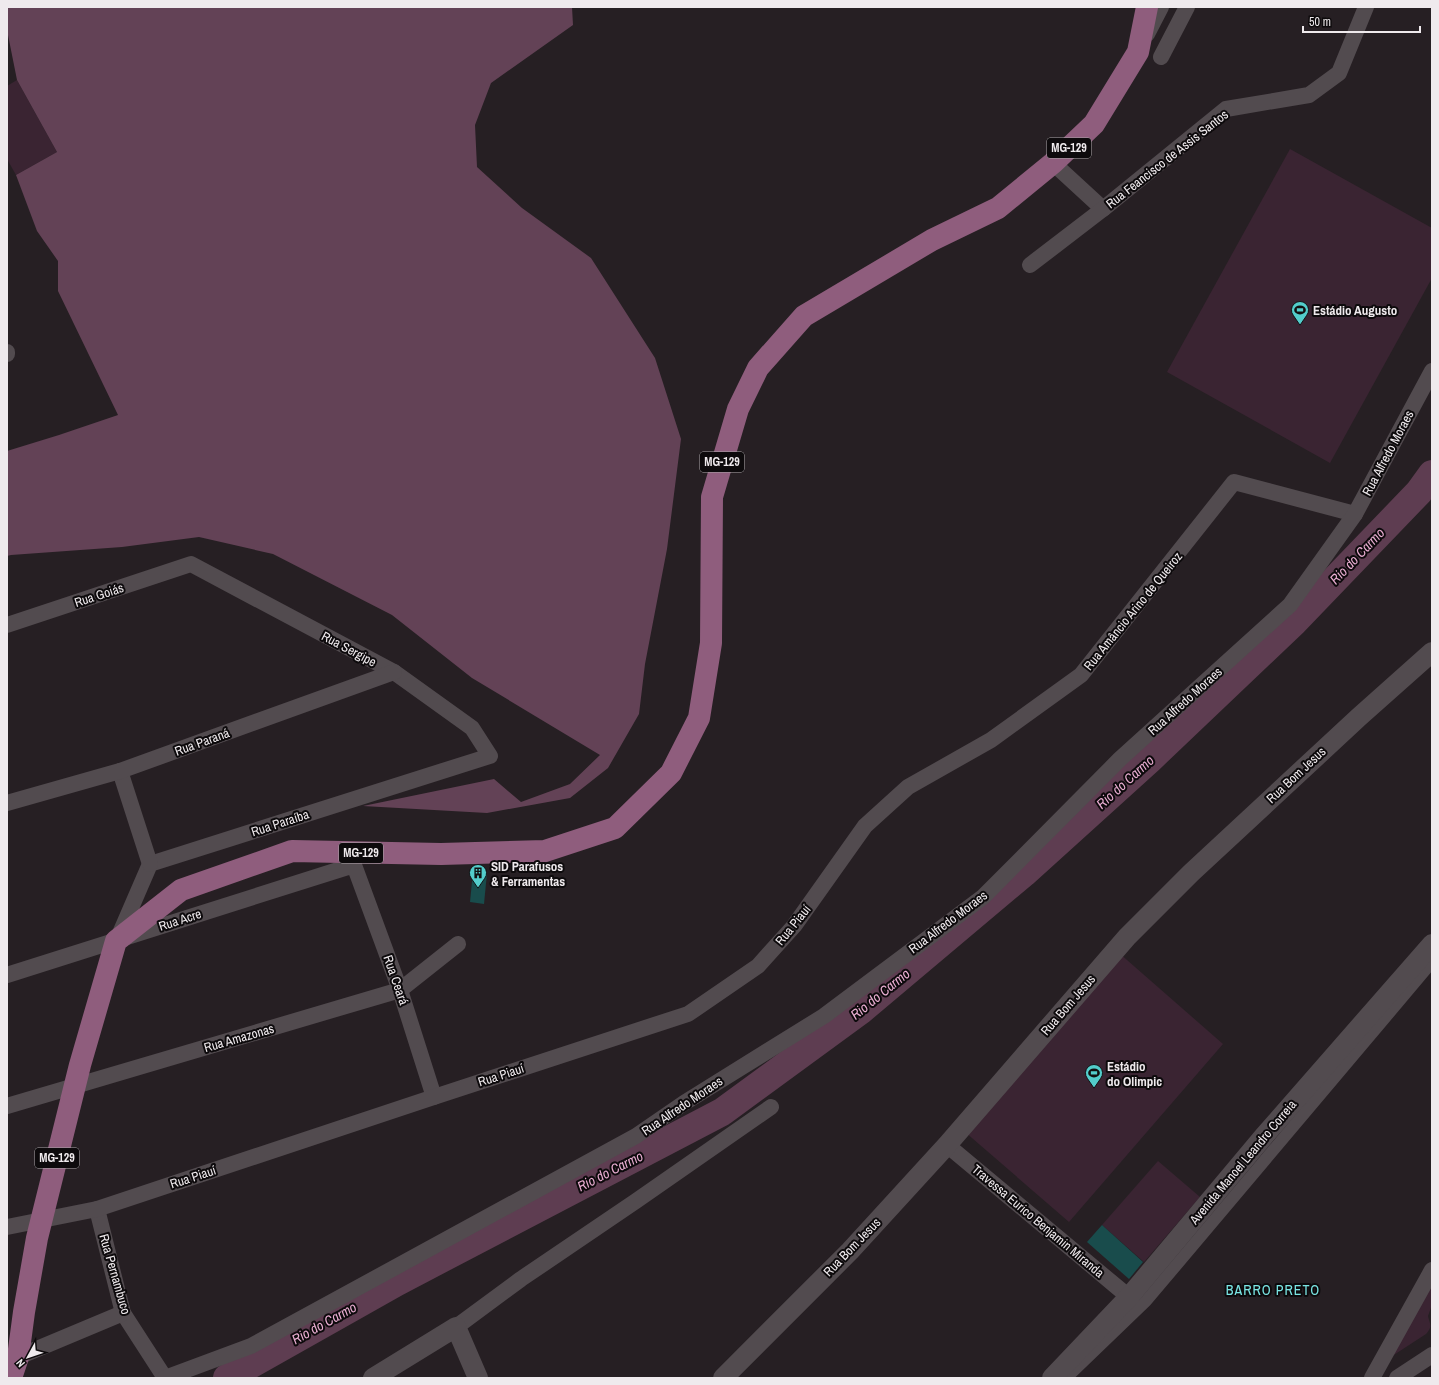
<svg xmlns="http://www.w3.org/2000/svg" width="1439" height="1385" font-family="'Archivo Narrow',sans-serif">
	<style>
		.green { fill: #3a2432 }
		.forest { fill: #634256 }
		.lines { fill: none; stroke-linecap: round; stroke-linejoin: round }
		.river { stroke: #5e3d51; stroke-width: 28 }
		.building { fill: #194c4c }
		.pedestrian { stroke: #524b4f; stroke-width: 12 }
		.minor { stroke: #524b4f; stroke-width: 16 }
		.tertiary { stroke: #524b4f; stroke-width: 20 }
		.primary { stroke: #8f5d7d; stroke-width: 22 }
		.labels { text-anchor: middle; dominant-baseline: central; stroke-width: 4; stroke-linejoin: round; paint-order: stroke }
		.shield { fill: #0d0a0c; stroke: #aba7aa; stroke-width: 1 }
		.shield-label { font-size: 12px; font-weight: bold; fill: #efeaed }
		.street-label { font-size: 13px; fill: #efeaed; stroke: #0d0a0c }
		.poi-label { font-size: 13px; font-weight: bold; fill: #efeaed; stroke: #0d0a0c; text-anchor: start }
		.water-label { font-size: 14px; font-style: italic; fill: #e9add1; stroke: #0d0a0c }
		.neighbourhood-label { font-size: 14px; letter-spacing: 1px; fill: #7ae6e4; stroke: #0d0a0c }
	</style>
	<rect width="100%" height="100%" fill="#261f23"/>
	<g class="green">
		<path d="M17,80l40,72 -41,23 -9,-16v-73z"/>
		<path d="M1290,149l142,79v50l-102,185 -163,-91z"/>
		<path d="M1119,953l104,91 -154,178 -104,-90z"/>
		<path d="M1158,1161l42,36 -56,65 -42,-37z"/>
		<path d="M1432,1262v43l-4,11c2,9 5,10 -2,18l-43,28 -9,-3z"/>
	</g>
	<path class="forest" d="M7,7h565l1,18 -82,58 -16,42 2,42 45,41 69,50 64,100 26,81 -14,110 -22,115 -6,50 -31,54 -38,30 -83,15 -124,-7 131,-27 27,23 49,-18 30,-29 -128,-77 -80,-63 -119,-61 -74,-17 -77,10 -111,8 -4,1v-105l52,-16 59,-20 -60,-124v-30l-21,-30 -21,-56 41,-23 -40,-72 -10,-50z"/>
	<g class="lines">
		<path class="river" d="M227,1378l170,-96 325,-170 138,-101 164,-138 126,-114 144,-137 125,-130 13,-18"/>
	</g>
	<g class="building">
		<path d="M473,871l14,2 -3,31 -14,-2z"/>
		<path d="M1102,1225l41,37 -14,17 -42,-37z"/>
	</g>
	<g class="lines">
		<path class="pedestrian" d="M1066,1378l80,-77 286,-339"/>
		<g class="minor">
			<path d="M1147,34l14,-27"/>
			<path d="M1161,57l26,-50"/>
			<path d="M1053,163l50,46"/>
			<path d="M1030,265l73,-56 123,-100 83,-14 30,-22 27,-66"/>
			<path d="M7,352v2"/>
			<path d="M7,625l184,-61 203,108 78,56 18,28 -340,108 -32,74"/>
			<path d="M120,771l30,93"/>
			<path d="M7,803l113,-32 274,-99"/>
			<path d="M7,975l347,-110 46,125 34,107"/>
			<path d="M7,1106l393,-116 58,-46"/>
			<path d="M947,1145l182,152"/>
			<path d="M97,1209l26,104 42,65"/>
			<path d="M7,1227l90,-18 337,-112 254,-83 70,-48 36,-40 71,-100 43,-39 83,-47 90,-65 153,-193 121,32"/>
			<path d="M456,1327l65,-48 115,-78 135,-94"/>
			<path d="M10,1359l8,-2 105,-44"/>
			<path d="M165,1378l86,-32 385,-210 48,-33 140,-87 159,-119 137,-138 170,-154 65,-91 77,-143"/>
			<path d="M1372,1378l60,-108"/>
			<path d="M1397,1378l35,-23"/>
		</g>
		<g class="tertiary">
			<path d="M373,1378l83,-51 22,51"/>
			<path d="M723,1378l127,-127 97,-106 180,-208 64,-64 168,-156 73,-65"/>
			<path d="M1052,1378l77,-81 135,-161 168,-192"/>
		</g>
		<path class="primary" d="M11,1378l7,-21 6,-45 13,-74 43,-173 36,-124 65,-51 111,-39 149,3 104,-3 70,-23 56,-55 28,-55 12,-75 1,-146 26,-88 20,-41 46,-52 128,-76 66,-32 55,-45 41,-39 44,-72 9,-45"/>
	</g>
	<defs>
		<symbol id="stadium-pin" viewBox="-11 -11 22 30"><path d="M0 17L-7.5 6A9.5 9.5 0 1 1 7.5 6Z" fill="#53cdcb" stroke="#0d0a0c"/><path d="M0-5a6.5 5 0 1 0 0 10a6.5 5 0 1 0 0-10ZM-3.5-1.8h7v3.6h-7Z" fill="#111"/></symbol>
		<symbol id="building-pin" viewBox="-11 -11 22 30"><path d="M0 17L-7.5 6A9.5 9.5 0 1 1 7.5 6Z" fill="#53cdcb" stroke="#0d0a0c"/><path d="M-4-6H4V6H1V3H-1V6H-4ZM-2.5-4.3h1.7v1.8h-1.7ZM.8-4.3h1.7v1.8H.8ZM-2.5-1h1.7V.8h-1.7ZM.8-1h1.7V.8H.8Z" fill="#111"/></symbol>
	</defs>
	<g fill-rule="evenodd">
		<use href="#stadium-pin" x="1290" y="300" width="20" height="27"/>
		<use href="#building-pin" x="468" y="863" width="20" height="27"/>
		<use href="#stadium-pin" x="1084" y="1063" width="20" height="27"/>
	</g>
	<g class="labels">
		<g class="shield">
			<rect x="1047" y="138" width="44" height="20" rx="3"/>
			<rect x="700" y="452" width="44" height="20" rx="3"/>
			<rect x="339" y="843" width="44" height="20" rx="3"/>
			<rect x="35" y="1148" width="44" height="20" rx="3"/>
		</g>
		<g class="shield-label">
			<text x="1069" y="148">MG-129</text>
			<text x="722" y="462">MG-129</text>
			<text x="361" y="853">MG-129</text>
			<text x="57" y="1158">MG-129</text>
		</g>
		<g class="street-label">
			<text transform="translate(1167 159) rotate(-38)">Rua Feancisco de Assis Santos</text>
			<text transform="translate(1388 453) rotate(-62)">Rua Alfredo Moraes</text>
			<text transform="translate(99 595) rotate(-18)">Rua Goiás</text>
			<text transform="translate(1133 611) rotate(-51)">Rua Amâncio Arino de Queiroz</text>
			<text transform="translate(349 649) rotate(28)">Rua Sergipe</text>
			<text transform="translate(1185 701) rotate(-42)">Rua Alfredo Moraes</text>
			<text transform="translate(202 742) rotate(-20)">Rua Paraná</text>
			<text transform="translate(1296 775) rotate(-43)">Rua Bom Jesus</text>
			<text transform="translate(280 823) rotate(-18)">Rua Paraíba</text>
			<text transform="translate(180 920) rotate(-18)">Rua Acre</text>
			<text transform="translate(948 922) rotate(-37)">Rua Alfredo Moraes</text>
			<text transform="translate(793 925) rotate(-51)">Rua Piauí</text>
			<text transform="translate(396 980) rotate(71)">Rua Ceará</text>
			<text transform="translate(1068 1005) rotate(-49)">Rua Bom Jesus</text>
			<text transform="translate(239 1038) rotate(-16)">Rua Amazonas</text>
			<text transform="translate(501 1075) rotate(-18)">Rua Piauí</text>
			<text transform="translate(682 1106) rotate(-34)">Rua Alfredo Moraes</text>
			<text transform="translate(1243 1162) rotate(-50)">Avenida Manoel Leandro Correia</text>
			<text transform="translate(193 1177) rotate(-18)">Rua Piauí</text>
			<text transform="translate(1038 1221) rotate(40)">Travessa Eurico Benjamin Miranda</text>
			<text transform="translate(852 1247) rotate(-46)">Rua Bom Jesus</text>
			<text transform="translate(115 1274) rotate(74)">Rua Pernambuco</text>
		</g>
		<g class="poi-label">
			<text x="1313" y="310">Estádio Augusto</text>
			<text x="491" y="866">SID Parafusos<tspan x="491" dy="15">&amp; Ferramentas</tspan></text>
			<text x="1107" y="1066">Estádio<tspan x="1107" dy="15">do Olimpic</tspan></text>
		</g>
		<g class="water-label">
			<text transform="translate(1357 556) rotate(-46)">Rio do Carmo</text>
			<text transform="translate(1125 782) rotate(-42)">Rio do Carmo</text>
			<text transform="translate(880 994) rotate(-39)">Rio do Carmo</text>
			<text transform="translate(610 1171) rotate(-27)">Rio do Carmo</text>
			<text transform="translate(324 1323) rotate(-29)">Rio do Carmo</text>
		</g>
		<g class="neighbourhood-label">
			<text x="1273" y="1290">BARRO PRETO</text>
		</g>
	</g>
	<rect width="1439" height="1385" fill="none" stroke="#efeaed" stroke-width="16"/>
	<g transform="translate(28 1357) rotate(230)" stroke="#0d0a0c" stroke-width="3" paint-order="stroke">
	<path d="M0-3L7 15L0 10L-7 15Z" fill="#efeaed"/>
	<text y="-6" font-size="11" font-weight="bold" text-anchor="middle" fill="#efeaed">N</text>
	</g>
	<path d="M1303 26v6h117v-6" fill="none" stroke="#efeaed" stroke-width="2"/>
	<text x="1309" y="26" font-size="12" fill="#efeaed" stroke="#0d0a0c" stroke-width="3" paint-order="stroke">50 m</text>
</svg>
